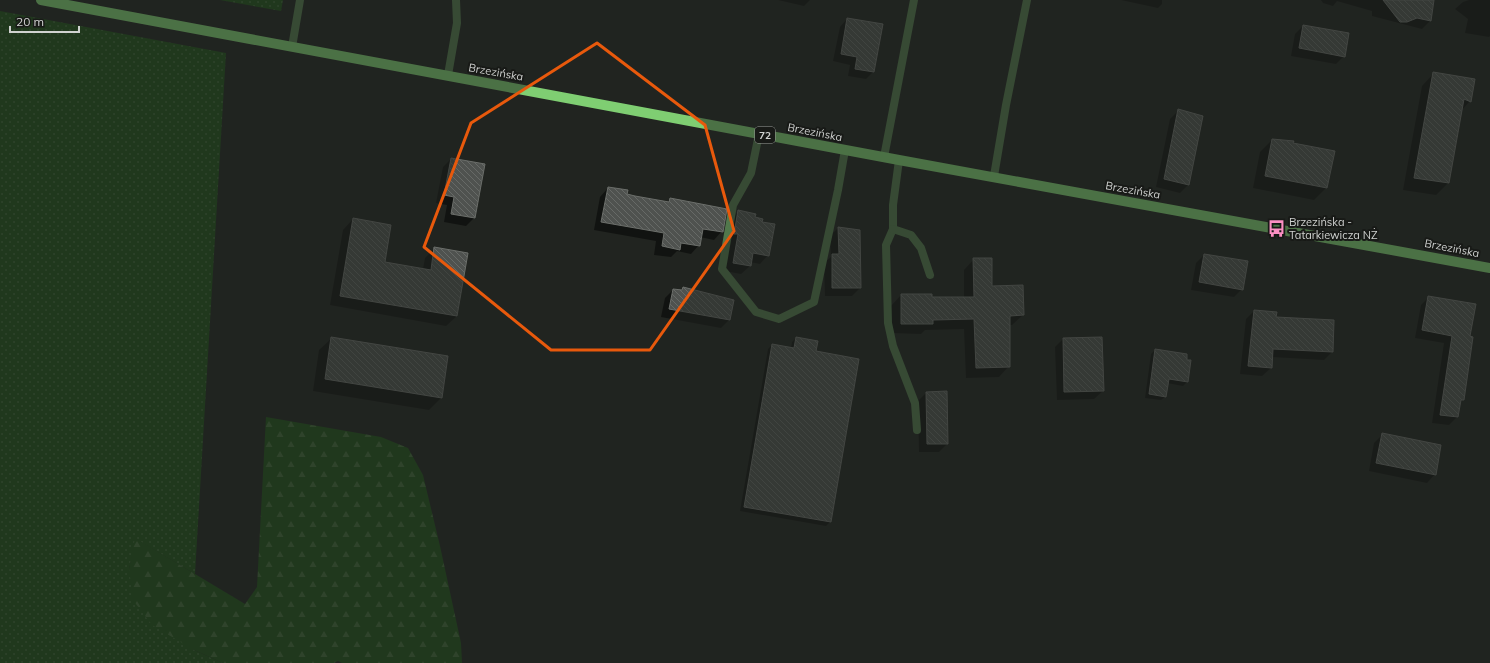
<svg xmlns="http://www.w3.org/2000/svg" width="1490" height="663" font-family="Mulish,sans-serif">
	<style>
		.grass { fill: url(#grass-dots) }
		.forest { fill: url(#forest-firs) }
		.shadow { fill: #0007 }
		.building { fill: url(#building-back-hatch); stroke: #6b6e6a }
		.lines { fill: none; stroke-linecap: round; stroke-linejoin: round }
		.service { stroke: #52784c; stroke-width: 8 }
		.primary { stroke: #7fce72; stroke-width: 10 }
		.marked { fill: none; stroke: #e8590c; stroke-width: 3; stroke-linejoin: round }
		.labels { text-anchor: middle; dominant-baseline: central; stroke-width: 4; stroke-linejoin: round; paint-order: stroke }
		.shield { fill: #181a17; stroke: #999b98; stroke-width: 1 }
		.shield-label { font-size: 10px; font-weight: bold; fill: #d0d2d0 }
		.street-label { font-size: 11px; fill: #d0d2d0; stroke: #181a17 }
		.poi-label { font-size: 11px; fill: #d0d2d0; stroke: #181a17; text-anchor: start }
	</style>
	<defs>
		<pattern id="grass-dots" width="8" height="8" patternUnits="userSpaceOnUse"><rect width="8" height="8" fill="#215119"/><path d="M2 2h.1M6 6h.1" fill="none" stroke="#406939" stroke-width="1.8" stroke-linecap="round"/></pattern>
		<pattern id="forest-firs" width="22" height="20" patternUnits="userSpaceOnUse"><rect width="22" height="20" fill="#215119"/><path d="M5 1l3.5 6h-7zM16 11l3.5 6h-7z" fill="#406939"/></pattern>
		<pattern id="building-back-hatch" width="6" height="6" patternUnits="userSpaceOnUse"><rect width="6" height="6" fill="#4f524f"/><path d="M-1 5l2 2M0 0l6 6M5-1l2 2" fill="none" stroke="#676a67"/></pattern>
	</defs>
	<rect width="100%" height="100%" fill="#212420"/>
	<g class="grass">
		<path d="M220,0h63l-2,11z"/>
		<path d="M0,11l226,42 -31,521 -59,-35 -7,30 65,81 29,13h-223z"/>
	</g>
	<path class="forest" d="M266,417l115,20 27,11 15,27 17,71 21,97 1,20h-120l-4,-2 -4,2h-111l-29,-13 -42,-25 -19,-25 -4,-31 6,-31 110,66 12,-17z"/>
	<g class="shadow">
		<path d="M778,0h32l-6,6z"/>
		<path d="M1121,0h41v4l-4,4z"/>
		<path d="M1321,0h112l-3,21 -8,8 -50,-13v-5l-35,-10 -4,5 -10,-3z"/>
		<path d="M1469,0h21v36l-1,1 -24,-4 3,-14 -13,-10 8,-7z"/>
		<path d="M847,19l27,52 -8,8 -18,-3 2,-11 -17,-4 7,-34z"/>
		<path d="M1303,26l41,30 -8,8 -45,-8 4,-22z"/>
		<path d="M1434,73l36,28 -9,10 -13,72 -12,12 -33,-5 19,-104z"/>
		<path d="M1178,111l24,5 -14,69 -8,8 -24,-6 14,-68z"/>
		<path d="M1272,140l55,47 -13,13 -61,-12 7,-36z"/>
		<path d="M451,159l23,59 -8,8 -22,-4 3,-17 -11,-2 7,-36z"/>
		<path d="M608,188l27,9 32,5 3,-3 52,32 -8,9 -14,-3 -1,8 -8,9 -14,-3 -6,6 -17,-2 2,-14 -62,-11 6,-33z"/>
		<path d="M738,212l16,6 7,5 7,32 -8,9 -10,-2v4l-9,8 -16,-3 5,-51z"/>
		<path d="M353,219l31,44 39,6 2,-11 10,-10 22,68 -11,10 -116,-21 13,-75z"/>
		<path d="M838,228l22,60 -8,8h-27l-1,-33 7,-6 -1,-21z"/>
		<path d="M1204,255l38,34 -8,8 -43,-7 5,-27z"/>
		<path d="M974,259l17,28 32,28 -11,10h-3v41l-10,11 -33,1 -2,-49 -39,1 -4,4 -30,-1v-27l10,-11 30,3h33v-28z"/>
		<path d="M683,288l42,10v1l7,1 -3,20 -8,8 -60,-11 4,-19 8,-8 7,1z"/>
		<path d="M1429,297l40,40 -6,62 -3,4 -3,14 -8,8 -17,-2 12,-80 -29,-5 6,-33z"/>
		<path d="M1254,311l21,7 57,34 -8,8 -52,-3 -1,11 -9,8 -22,-2 6,-55z"/>
		<path d="M332,338l109,60 -12,12 -116,-19 6,-41z"/>
		<path d="M796,338l19,14 43,8 -28,162 -4,4 -86,-15 28,-162 4,-4 19,3 1,-6z"/>
		<path d="M1063,339l40,52 -9,8 -37,1 -2,-53z"/>
		<path d="M1155,350l32,32 -4,4 -16,-3 -2,14 -4,3 -16,-2 6,-44z"/>
		<path d="M926,393l21,51 -8,8h-20l-1,-51z"/>
		<path d="M1383,434l52,40 -8,9 -58,-12 5,-28z"/>
	</g>
	<g class="building">
		<path d="M1383,0h51l-3,21 -14,-3 -10,4h-7z"/>
		<path d="M847,18l36,6 -9,48 -19,-3 2,-12 -16,-3z"/>
		<path d="M1303,25l46,8 -4,24 -46,-9z"/>
		<path d="M1433,72l42,7 -4,23 -7,-3 -15,84 -35,-5z"/>
		<path d="M1178,109l25,7 -14,69 -25,-6z"/>
		<path d="M1272,139l22,2 -1,2 42,8 -8,37 -62,-12z"/>
		<path d="M451,158l34,6 -10,54 -24,-4 3,-17 -10,-2z"/>
		<path d="M608,187l20,3 -1,4 8,2 34,6 1,-4 57,11 -4,23 -20,-3 -3,17 -19,-3 -1,7 -18,-4 2,-13 -63,-11z"/>
		<path d="M738,210l18,4 -1,3 8,2 -1,3 13,2 -6,32 -16,-3 -2,13 -18,-3 5,-29h-4z"/>
		<path d="M353,218l38,7 -6,37 46,8 3,-23 34,6 -11,63 -117,-20z"/>
		<path d="M838,227l22,3 1,58h-29v-34h7z"/>
		<path d="M1204,254l44,7 -5,29 -44,-8z"/>
		<path d="M973,258h19v28l31,-1 1,30 -14,1v51l-34,1 -2,-49 -41,1v4h-32v-30h31v3h42z"/>
		<path d="M683,287l51,13 -4,20 -61,-11 4,-20 9,1z"/>
		<path d="M1428,296l48,8 -6,32 3,1 -9,63h-3l-3,17 -18,-2 12,-79 -30,-6z"/>
		<path d="M1254,310l23,2 -1,5 58,3 -1,32 -60,-3 -1,19 -24,-2z"/>
		<path d="M331,337l117,19 -6,42 -117,-19z"/>
		<path d="M796,337l22,4 -2,10 43,8 -28,163 -87,-15 28,-163 22,4z"/>
		<path d="M1102,337l2,54 -40,1 -1,-54z"/>
		<path d="M1155,349l32,5v6h4l-3,22 -19,-3 -3,18 -17,-3z"/>
		<path d="M947,391l1,53h-21l-1,-52z"/>
		<path d="M1382,433l59,12 -5,30 -60,-12z"/>
	</g>
	<g class="lines">
		<g class="service">
			<path d="M292,47l8,-47"/>
			<path d="M448,75l9,-52 -1,-23"/>
			<path d="M759,134l-8,39 -18,32 -11,64 34,43 23,7 35,-17 24,-112 7,-40"/>
			<path d="M884,157l30,-157"/>
			<path d="M899,160l-6,45v24l-7,16 2,78 5,23 22,57 2,27"/>
			<path d="M994,176l12,-71 21,-105"/>
			<path d="M893,229l18,6 10,13 9,27"/>
		</g>
		<path class="primary" d="M41,0l858,160 591,108"/>
	</g>
	<path d="M0 0H1490V663H0ZM597,43l108,82 29,106 -84,119h-99l-127,-103 47,-124z" fill="#212420" fill-opacity=".55" fill-rule="evenodd"/>
	<path class="marked" d="M597,43l108,82 29,106 -84,119h-99l-127,-103 47,-124z"/>
	<defs>
		<symbol id="bus-bare" viewBox="-9 -9 18 18"><path d="M-5-6H5V4H4V6H2V4H-2V6H-4V4H-5ZM-3.5-4V0h7V-4ZM-3.5 1.2v1.5H-2V1.2ZM2 1.2v1.5H3.5V1.2Z" fill="#fc8fc3" stroke="#181a17" stroke-width="2.5" paint-order="stroke"/></symbol>
	</defs>
	<g fill-rule="evenodd">
		<use href="#bus-bare" x="1264" y="216" width="25" height="25"/>
	</g>
	<g class="labels">
		<rect class="shield" x="755" y="127" width="20" height="16" rx="3"/>
		<g class="shield-label">
			<text x="765" y="135">72</text>
		</g>
		<g class="street-label">
			<text transform="translate(496 72) rotate(10)">Brzezińska</text>
			<text transform="translate(815 132) rotate(11)">Brzezińska</text>
			<text transform="translate(1133 190) rotate(10)">Brzezińska</text>
			<text transform="translate(1452 248) rotate(11)">Brzezińska</text>
		</g>
		<g class="poi-label">
			<text x="1289" y="222">Brzezińska -<tspan x="1289" dy="13">Tatarkiewicza NŻ</tspan></text>
		</g>
	</g>
	<path d="M10 26v6h69v-6" fill="none" stroke="#d0d2d0" stroke-width="2"/>
	<text x="16" y="26" font-size="12" fill="#d0d2d0" stroke="#181a17" stroke-width="3" paint-order="stroke">20 m</text>
</svg>
